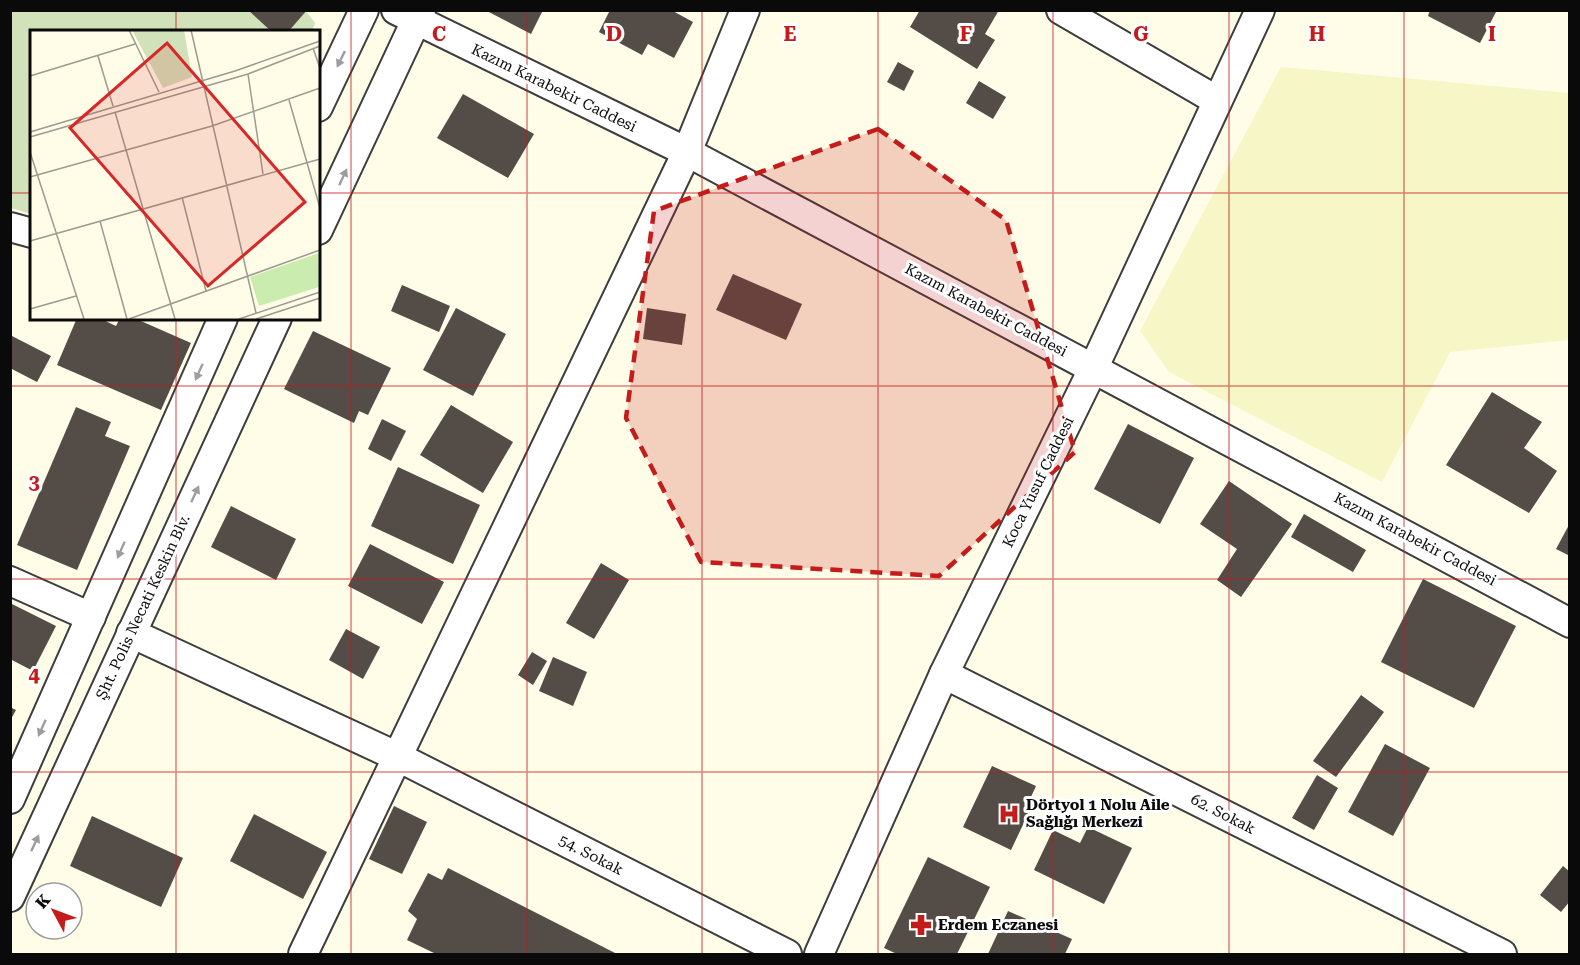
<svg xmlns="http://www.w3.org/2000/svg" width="1580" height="965" font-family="'Roboto Serif',serif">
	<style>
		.farmland { fill: #f7f6c6 }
		.cemetery { fill: #d1e1b9 }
		.building { fill: #544c46 }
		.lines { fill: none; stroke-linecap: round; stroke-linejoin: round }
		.minor-casing { stroke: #3d3d3d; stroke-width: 32 }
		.minor { stroke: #fff; stroke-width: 28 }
		.oneway { fill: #9d9d9d }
		.marked { fill: #c31c1a; fill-opacity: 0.2; stroke: #c31c1a; stroke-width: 4.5; stroke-dasharray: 12 8; stroke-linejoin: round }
		.grid { fill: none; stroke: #c31c1a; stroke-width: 1.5; stroke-opacity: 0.55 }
		.labels { text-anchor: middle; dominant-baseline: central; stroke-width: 6; stroke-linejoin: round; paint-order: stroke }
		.street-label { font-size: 15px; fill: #0a0a0a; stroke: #fff }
		.poi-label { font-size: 15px; font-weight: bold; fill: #0a0a0a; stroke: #fff; text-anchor: start }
		.inset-road { fill: none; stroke: #9d9b8f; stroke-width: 1.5 }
		.view { fill: #d62828; fill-opacity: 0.15; stroke: #d62828; stroke-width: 3 }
		.inset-edge { fill: none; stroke: #0a0a0a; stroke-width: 3 }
		.grid-label { font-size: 20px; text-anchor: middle; font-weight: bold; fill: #c31c1a; stroke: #fff; stroke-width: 6; stroke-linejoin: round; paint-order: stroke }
	</style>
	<rect width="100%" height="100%" fill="#fffce8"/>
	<path class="farmland" d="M1281,67l288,26v247l-119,12 -68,130 -213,-110 -29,-41z"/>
	<path class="cemetery" d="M305,10l10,13 -3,9h-280l-1,182 -20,-6 -1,-197z"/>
	<g class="building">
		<path d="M248,10h59l-19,22h-16z"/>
		<path d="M485,10h58l-12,24z"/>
		<path d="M610,10h61l22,12 -19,36 -26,-14 -6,11 -43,-23z"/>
		<path d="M920,10h79l-14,24 10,6 -18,29 -67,-42z"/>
		<path d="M1430,10h67l-17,33 -52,-27z"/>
		<path d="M898,62l16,9 -10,20 -17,-9z"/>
		<path d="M979,81l27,16 -13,22 -27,-16z"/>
		<path d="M463,94l71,40 -26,44 -71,-40z"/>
		<path d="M733,274l69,30 -16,36 -70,-30z"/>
		<path d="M402,285l48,21 -11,26 -48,-21z"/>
		<path d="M456,308l50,26 -33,62 -50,-26z"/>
		<path d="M647,308l39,6 -4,31 -39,-6z"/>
		<path d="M77,318h22l17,8 4,-8h14l57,25 -30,67 -104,-45z"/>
		<path d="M313,331l78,37 -23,47 -9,-4 -5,12 -70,-34z"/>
		<path d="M10,335l41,21 -14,26 -27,-14z"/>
		<path d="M1492,392l50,30 -18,26 33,23 -28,42 -83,-48z"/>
		<path d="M451,405l62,37 -30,51 -63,-38z"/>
		<path d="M76,407l35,15 -6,14 25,10 -53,124 -60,-25z"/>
		<path d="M382,419l24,12 -15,30 -23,-12z"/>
		<path d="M1128,424l66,34 -34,66 -66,-35z"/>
		<path d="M398,467l82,38 -27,59 -82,-38z"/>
		<path d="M1229,481l63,43 -51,73 -24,-17 20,-31 -37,-25z"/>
		<path d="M231,506l65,33 -20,41 -65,-33z"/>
		<path d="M1304,514l62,36 -13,22 -62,-35z"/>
		<path d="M1570,523v33l-14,-7z"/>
		<path d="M370,544l74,38 -22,42 -74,-38z"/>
		<path d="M601,563l28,17 -35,59 -28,-16z"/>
		<path d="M1423,579l93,47 -42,82 -93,-46z"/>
		<path d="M10,603l46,23 -23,45 -23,-12z"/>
		<path d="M346,629l34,18 -17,32 -34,-19z"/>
		<path d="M532,652l15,9 -14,24 -15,-10z"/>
		<path d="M553,657l34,15 -14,34 -34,-15z"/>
		<path d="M1361,695l23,17 -48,65 -23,-16z"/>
		<path d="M10,707l6,3 -6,11z"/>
		<path d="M1385,744l45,24 -37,68 -45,-24z"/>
		<path d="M992,766l44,20 -11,24 4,2 -18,38 -48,-23z"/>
		<path d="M1317,775l21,13 -24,42 -22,-12z"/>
		<path d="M394,806l33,16 -25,52 -33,-15z"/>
		<path d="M254,814l73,38 -24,47 -73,-38z"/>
		<path d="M92,816l91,42 -22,49 -91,-41z"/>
		<path d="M1088,827l44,21 -28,56 -70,-34 19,-40 27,13z"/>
		<path d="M928,857l62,30 -33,67h-60l-13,-6z"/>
		<path d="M1563,866l7,6v29l-9,11 -21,-17z"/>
		<path d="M448,868l169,86h-181l-29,-14 10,-21 -9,-8 20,-38 14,7z"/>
		<path d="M1008,911l64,28 -7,15h-77z"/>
	</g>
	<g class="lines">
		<defs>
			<g id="minor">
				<path d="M396,10l291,142 883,471"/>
				<path d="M1061,10l155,90"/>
				<path d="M318,107l46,-97"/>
				<path d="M10,227l22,6"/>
				<path d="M318,230l103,-220"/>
				<path d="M10,581l81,36"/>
				<path d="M131,633l265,123 391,198"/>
				<path d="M944,674l558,280"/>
				<path d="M10,799l213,-481"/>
				<path d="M10,897l267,-579"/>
				<path d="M303,954l384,-802 58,-142"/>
				<path d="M819,954l125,-280 150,-307 166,-357"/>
			</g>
		</defs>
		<use href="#minor" class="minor-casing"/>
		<use href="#minor" class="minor"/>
	</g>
	<defs><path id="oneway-solid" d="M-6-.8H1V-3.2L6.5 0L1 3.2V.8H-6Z" transform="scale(1.5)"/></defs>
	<g class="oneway">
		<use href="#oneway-solid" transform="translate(341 59) rotate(116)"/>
		<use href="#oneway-solid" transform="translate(343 177) rotate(-65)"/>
		<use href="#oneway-solid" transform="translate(199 372) rotate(114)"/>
		<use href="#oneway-solid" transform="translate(195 494) rotate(-65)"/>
		<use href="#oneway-solid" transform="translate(121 550) rotate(114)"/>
		<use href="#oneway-solid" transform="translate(42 728) rotate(114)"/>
		<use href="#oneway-solid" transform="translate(35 843) rotate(-65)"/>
	</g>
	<path class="marked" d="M878,129l128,91 69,232 -136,124 -238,-14 -75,-144 28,-207z"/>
	<path class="grid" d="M176,10v22M351,10v944M527,10v944M702,10v944M878,10v944M1053,10v944M1229,10v944M1404,10v944M10,193h22M318,193h1252M176,318v636M10,386h1560M10,579h1560M10,772h1560"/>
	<defs>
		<symbol id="hospital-bare" viewBox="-9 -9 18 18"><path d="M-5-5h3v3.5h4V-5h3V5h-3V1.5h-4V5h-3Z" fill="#c31c1a" stroke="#fff" stroke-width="2.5" paint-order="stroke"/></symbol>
		<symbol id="pharmacy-bare" viewBox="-9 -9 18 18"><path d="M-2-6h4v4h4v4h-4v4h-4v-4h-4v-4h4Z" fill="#c31c1a" stroke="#fff" stroke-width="2.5" paint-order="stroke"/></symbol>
	</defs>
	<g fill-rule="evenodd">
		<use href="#hospital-bare" x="994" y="799" width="30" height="30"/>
		<use href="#pharmacy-bare" x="906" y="910" width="30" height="30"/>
	</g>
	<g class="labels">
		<g class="street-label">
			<text transform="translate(554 88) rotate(26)">Kazım Karabekir Caddesi</text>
			<text transform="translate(986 310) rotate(28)">Kazım Karabekir Caddesi</text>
			<text transform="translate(1038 482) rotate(-64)">Koca Yusuf Caddesi</text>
			<text transform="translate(1415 539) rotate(28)">Kazım Karabekir Caddesi</text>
			<text transform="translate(143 607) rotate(-65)">Şht. Polis Necati Keskin Blv.</text>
			<text transform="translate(1223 814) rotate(27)">62. Sokak</text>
			<text transform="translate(591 855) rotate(27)">54. Sokak</text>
		</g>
		<g class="poi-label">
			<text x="1026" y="805">Dörtyol 1 Nolu Aile<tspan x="1026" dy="17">Sağlığı Merkezi</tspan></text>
			<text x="938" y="925">Erdem Eczanesi</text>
		</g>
	</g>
	<g transform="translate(30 30)">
		<rect width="290" height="290" fill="#fffce8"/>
		<path d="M289,223v34l-60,19 -9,-29z" fill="#cbecaf"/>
		<path d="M102,0h52l8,47 -29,11z" fill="#d1e1b9"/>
		<path class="inset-road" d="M99,0l30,62M161,0l65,283M283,18l7,20M68,26l15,50M218,44l15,100M0,46l105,-32M259,70l31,108M85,82l60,207M0,102l205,-61 85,-30M0,107l218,-63 72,-28M0,122l54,167M0,147l182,-51 108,-38M152,167l24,94M70,191l27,98M0,211l290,-82M0,279l46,-13M99,289l191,-69M209,289l81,-27M226,289l64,-21"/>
		<path class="view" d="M137,13l138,159 -97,84 -138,-158z"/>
		<rect width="290" height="290" class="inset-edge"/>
	</g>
	<g class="grid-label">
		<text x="439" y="41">C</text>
		<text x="614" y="41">D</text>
		<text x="790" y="41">E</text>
		<text x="966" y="41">F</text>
		<text x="1141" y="41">G</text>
		<text x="1317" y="41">H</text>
		<text x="1492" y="41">I</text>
		<text x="34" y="489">3</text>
		<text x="34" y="682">4</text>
	</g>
	<rect width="1580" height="965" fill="none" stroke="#0a0a0a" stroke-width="24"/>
	<g transform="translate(54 911) rotate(311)"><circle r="28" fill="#ffffff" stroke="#9d9d9d" stroke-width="1.5"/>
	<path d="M0-4.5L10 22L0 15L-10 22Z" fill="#c31c1a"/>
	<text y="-9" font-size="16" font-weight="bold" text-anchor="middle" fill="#0a0a0a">K</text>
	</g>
</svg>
